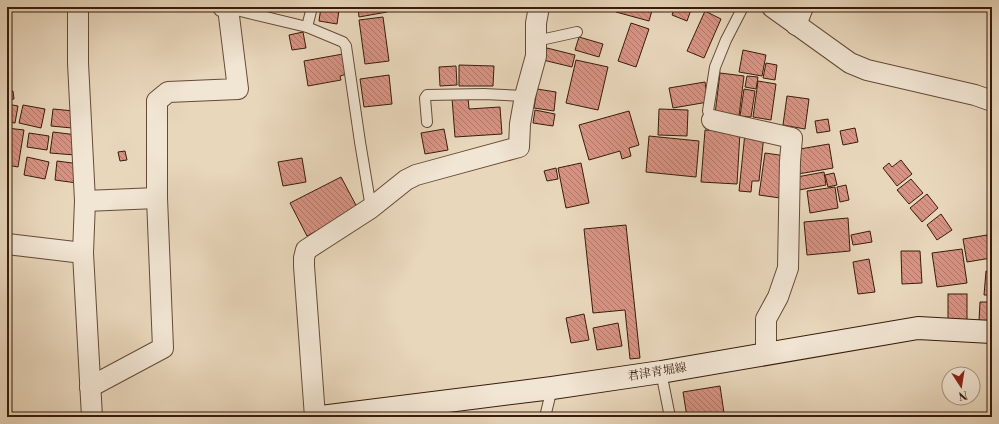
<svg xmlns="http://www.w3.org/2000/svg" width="999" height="424" font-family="'Libre Bodoni','Noto Serif JP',serif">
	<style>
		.building { fill: url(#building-back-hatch); stroke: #391c0b }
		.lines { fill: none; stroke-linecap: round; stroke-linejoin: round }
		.service-casing { stroke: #654b37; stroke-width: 12 }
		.minor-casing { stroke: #654b37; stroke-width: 22 }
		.secondary-casing { stroke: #391c0b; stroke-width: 24 }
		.service { stroke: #f1e5d3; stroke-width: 10 }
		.minor { stroke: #f1e5d3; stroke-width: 20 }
		.secondary { stroke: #f1e5d3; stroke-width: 22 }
		.labels { text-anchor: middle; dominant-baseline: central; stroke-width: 4; stroke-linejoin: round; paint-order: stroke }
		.street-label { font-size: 12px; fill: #391c0b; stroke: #f1e5d3 }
	</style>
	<defs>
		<pattern id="building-back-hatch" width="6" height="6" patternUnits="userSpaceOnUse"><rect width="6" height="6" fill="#d79383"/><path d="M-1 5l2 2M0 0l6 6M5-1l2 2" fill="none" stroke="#af7769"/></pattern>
	</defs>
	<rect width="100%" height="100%" fill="#e9d7bc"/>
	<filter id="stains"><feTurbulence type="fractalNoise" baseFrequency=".005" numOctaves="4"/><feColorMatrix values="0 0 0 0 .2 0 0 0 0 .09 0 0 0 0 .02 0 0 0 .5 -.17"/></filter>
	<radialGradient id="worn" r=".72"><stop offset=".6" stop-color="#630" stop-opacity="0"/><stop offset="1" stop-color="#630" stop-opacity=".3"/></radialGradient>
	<g class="building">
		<path d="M321,7l18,3 -2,14 -18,-3z"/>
		<path d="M358,7h28l1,5 -28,5z"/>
		<path d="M417,7h22v3z"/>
		<path d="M618,7h35l-4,14 -33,-9z"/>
		<path d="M675,7h17l-5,14 -15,-6z"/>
		<path d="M705,11l16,8 -17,39 -17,-7z"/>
		<path d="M383,17l6,44 -24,3 -6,-44z"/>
		<path d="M631,23l18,6 -13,38 -18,-6z"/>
		<path d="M303,32l3,16 -14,2 -3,-15z"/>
		<path d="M579,37l24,7 -4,13 -24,-7z"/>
		<path d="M547,48l28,7 -3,12 -29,-7z"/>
		<path d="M743,50l23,5 -4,21 -23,-4z"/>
		<path d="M343,54l4,20 -7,2 1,4 -33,6 -4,-25z"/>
		<path d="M576,60l32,7 -10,43 -32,-7z"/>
		<path d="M766,63l11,2 -2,15 -12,-2z"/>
		<path d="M459,65l35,1 -1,20h-34z"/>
		<path d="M456,66l1,19 -17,1 -1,-19z"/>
		<path d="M720,73l24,3 -5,40 -24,-2z"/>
		<path d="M389,75l3,29 -28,3 -4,-28z"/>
		<path d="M747,76l11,1 -2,12 -11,-2z"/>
		<path d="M758,81l18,3 -5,36 -18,-3z"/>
		<path d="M705,82l3,20 -35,6 -4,-20z"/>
		<path d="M537,89l19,3 -2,19 -20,-3z"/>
		<path d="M744,89l11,2 -4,26 -11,-1z"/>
		<path d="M13,91l1,8 -7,1v-8z"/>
		<path d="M787,96l22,3 -4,30 -22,-4z"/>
		<path d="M468,97l1,12 31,-2 2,27 -47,3 -3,-39z"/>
		<path d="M7,104l11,2 -3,17 -8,-1z"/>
		<path d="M23,105l22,4 -4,19 -22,-5z"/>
		<path d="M53,109l21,2 -2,17 -21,-2z"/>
		<path d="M659,109l29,1 -1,26 -29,-1z"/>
		<path d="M535,110l20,4 -2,12 -20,-3z"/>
		<path d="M629,111l10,34 -10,3 2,8 -9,3 -2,-8 -31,9 -10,-35z"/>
		<path d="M828,119l2,12 -13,2 -2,-12z"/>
		<path d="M7,128l17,2 -6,37 -11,-2z"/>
		<path d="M855,128l3,14 -15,3 -3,-14z"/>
		<path d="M444,129l4,21 -23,4 -4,-21z"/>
		<path d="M705,130l35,2 -3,52 -36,-2z"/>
		<path d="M53,132l24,3 -2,20 -25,-2z"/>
		<path d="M29,133l20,3 -2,14 -20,-3z"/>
		<path d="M745,133l19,2 -5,46h-7l-1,11 -12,-1z"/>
		<path d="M649,136l50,5 -3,36 -50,-5z"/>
		<path d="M829,144l4,24 -35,6 -4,-24z"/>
		<path d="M125,151l2,9 -7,1 -2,-9z"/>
		<path d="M765,153l21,3 -6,42 -21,-3z"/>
		<path d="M27,157l22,5 -4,17 -21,-4z"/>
		<path d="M302,158l4,24 -23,4 -5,-24z"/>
		<path d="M901,160l11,14 -15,12 -14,-18 6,-5 3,4z"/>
		<path d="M57,161l23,3 -3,19 -22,-3z"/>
		<path d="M581,163l8,40 -23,5 -8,-40z"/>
		<path d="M556,168l2,11 -11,2 -3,-10z"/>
		<path d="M824,172l2,13 -27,5 -2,-13z"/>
		<path d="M834,173l3,12 -9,2 -3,-12z"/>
		<path d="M341,177l17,32 -51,27 -17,-33z"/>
		<path d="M911,179l12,14 -14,11 -12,-14z"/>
		<path d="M846,185l3,15 -9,2 -3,-15z"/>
		<path d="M835,187l3,21 -28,5 -3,-22z"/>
		<path d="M927,194l11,14 -16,14 -12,-14z"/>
		<path d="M941,214l11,16 -15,10 -10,-15z"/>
		<path d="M848,218l2,33 -43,4 -3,-33z"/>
		<path d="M626,225l14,133 -10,1 -5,-49 -32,3 -9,-84z"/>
		<path d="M870,231l2,11 -19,3 -2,-10z"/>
		<path d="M987,235l4,23 -24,4 -4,-23z"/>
		<path d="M962,249l5,34 -30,4 -5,-34z"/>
		<path d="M901,251h19l2,32 -20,1z"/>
		<path d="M869,259l6,33 -17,2 -5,-32z"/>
		<path d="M986,271l6,1v23h-8z"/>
		<rect x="948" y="294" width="19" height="28"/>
		<path d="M980,302h12v20l-13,-1z"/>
		<path d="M584,314l5,26 -18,3 -5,-25z"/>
		<path d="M618,323l4,23 -25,4 -4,-22z"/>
		<path d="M720,386l4,27 -37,4 -4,-25z"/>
	</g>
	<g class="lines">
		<defs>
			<g id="service">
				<path d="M228,8l79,19 36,15 3,4 14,96 11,66"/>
				<path d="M307,27l5,-20"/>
				<path d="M536,41l41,-9"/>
				<path d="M712,120l-4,-9 7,-44 11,-27 17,-33"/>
				<path d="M427,122l-2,-24 2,-3 57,-1 41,2"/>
				<path d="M661,372l9,45"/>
				<path d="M545,417l7,-29"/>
			</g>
			<g id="minor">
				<path d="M78,7v56l7,138 -2,52 9,164"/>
				<path d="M772,7l78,56 17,7 108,25 17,6"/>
				<path d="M796,25l7,-18"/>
				<path d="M712,120l80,18 -2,23 -2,107 -10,29 -12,22v35"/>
				<path d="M85,201l72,-3"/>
				<path d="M7,244l76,9"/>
				<path d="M90,387l73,-39 -6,-150v-97l11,-9 70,-3 -10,-81 -5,-1"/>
				<path d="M315,417l-11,-151v-8l2,-8 65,-42 35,-28 10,-5 103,-28 1,-23 5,-28 11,-40v-33l3,-16"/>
			</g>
			<path id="secondary" d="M321,417l231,-29 109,-16 257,-44 74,4"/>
		</defs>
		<use href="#service" class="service-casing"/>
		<use href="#minor" class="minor-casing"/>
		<use href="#secondary" class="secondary-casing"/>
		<use href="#service" class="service"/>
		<use href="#minor" class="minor"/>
		<use href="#secondary" class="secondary"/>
	</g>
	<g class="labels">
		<g class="street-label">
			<text transform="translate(657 372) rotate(-9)">君津青堀線</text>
		</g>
	</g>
	<rect width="999" height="424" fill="none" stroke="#e9d7bc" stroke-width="24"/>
	<rect x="8" y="8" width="983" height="408" fill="none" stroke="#391c0b" stroke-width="2"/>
	<rect x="12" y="12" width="975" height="400" fill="none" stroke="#391c0b"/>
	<g transform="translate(961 386) rotate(168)"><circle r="19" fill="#f1e5d3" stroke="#a79583"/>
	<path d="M0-3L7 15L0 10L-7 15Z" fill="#8f2418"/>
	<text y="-6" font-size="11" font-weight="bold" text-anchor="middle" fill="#391c0b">N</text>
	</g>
	<rect width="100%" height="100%" filter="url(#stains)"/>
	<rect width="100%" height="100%" fill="url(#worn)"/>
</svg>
